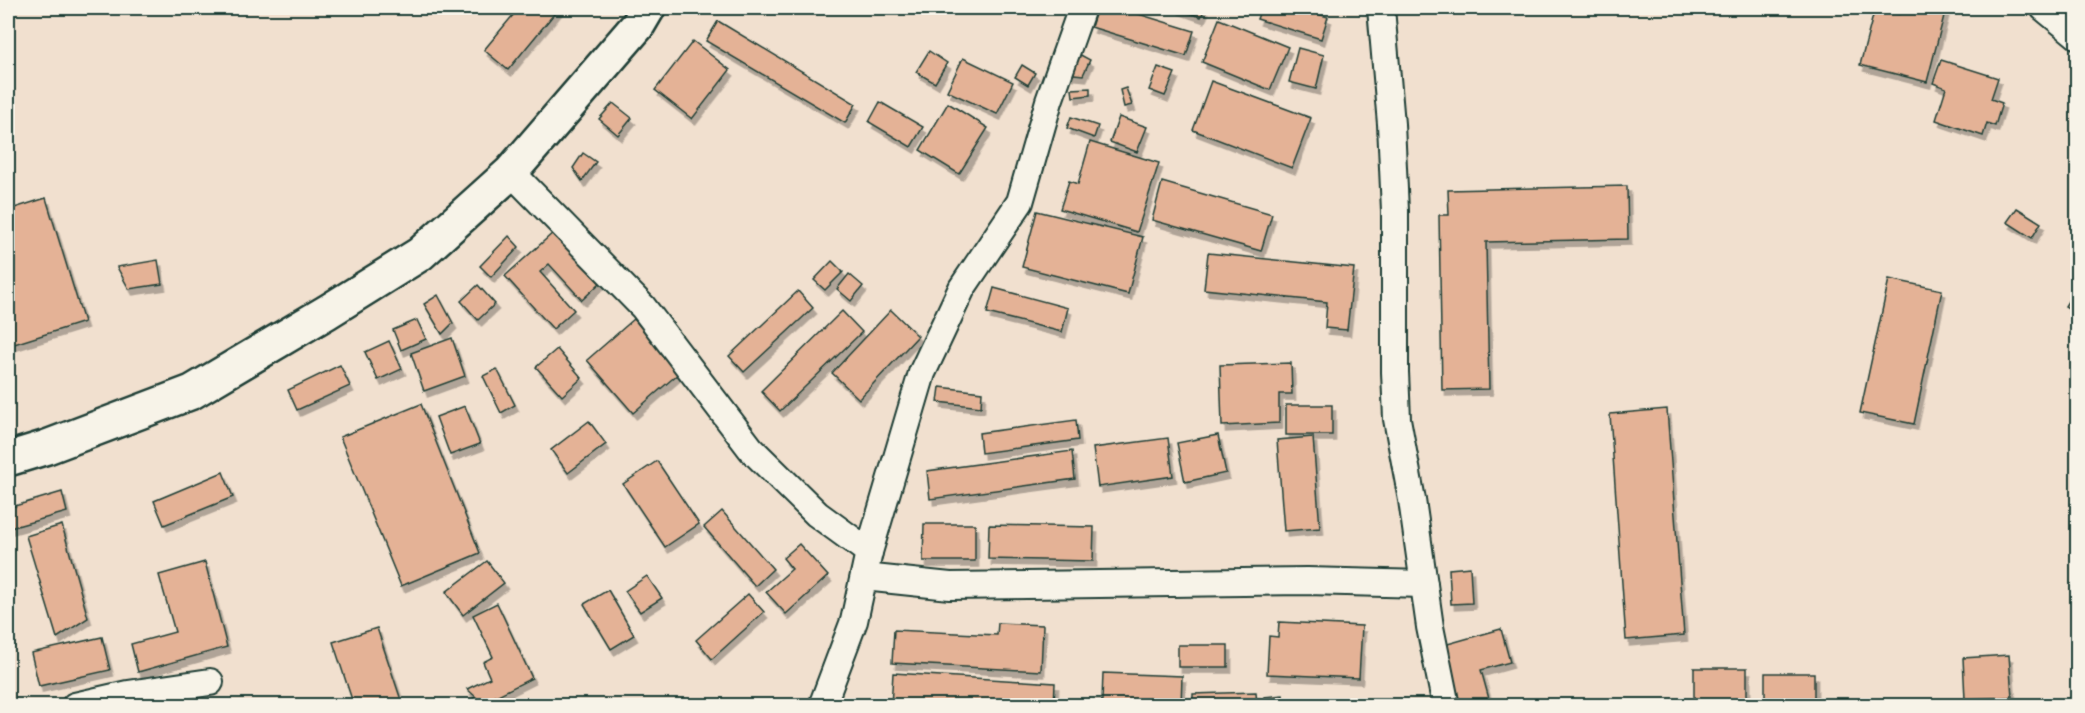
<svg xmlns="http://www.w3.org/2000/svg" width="2085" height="713" font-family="Dekko,sans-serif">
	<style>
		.building { fill: #e4b296; stroke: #1f3d34; stroke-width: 1.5; filter: url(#shadow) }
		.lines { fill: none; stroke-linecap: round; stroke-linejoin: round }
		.street-casing { stroke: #1f3d34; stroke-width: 30 }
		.secondary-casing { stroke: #1f3d34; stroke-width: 38 }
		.street { stroke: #f7f3e8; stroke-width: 26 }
		.secondary { stroke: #f7f3e8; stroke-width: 33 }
	</style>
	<defs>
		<filter id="shadow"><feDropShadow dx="3.5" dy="6" stdDeviation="0" flood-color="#0004"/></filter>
	</defs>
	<rect width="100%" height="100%" fill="#f1e0cf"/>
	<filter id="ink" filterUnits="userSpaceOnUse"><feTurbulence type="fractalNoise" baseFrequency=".0167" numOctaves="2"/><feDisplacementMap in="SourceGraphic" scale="12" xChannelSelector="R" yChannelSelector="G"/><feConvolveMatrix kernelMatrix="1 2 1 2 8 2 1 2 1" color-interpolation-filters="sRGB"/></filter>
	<g filter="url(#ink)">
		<g class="building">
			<path d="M519,8h40l-51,62 -24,-20z"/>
			<path d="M1097,8h22l75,23 -8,25 -95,-29z"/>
			<path d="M1175,8h30l-4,9z"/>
			<path d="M1261,8h38l29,9 -7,22 -64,-20z"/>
			<path d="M1875,8l24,6 2,-6h45l-19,74 -67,-17z"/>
			<path d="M1219,19l69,28 -18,43 -68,-28z"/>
			<path d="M718,21l138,83 -11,19 -139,-82z"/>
			<path d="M693,41l37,29 -38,49 -37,-29z"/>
			<path d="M1298,48l26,7 -8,34 -27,-7z"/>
			<path d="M929,51l18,12 -12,20 -19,-11z"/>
			<path d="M1075,52l15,8 -7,15 -18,-2z"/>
			<path d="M963,58l50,24 -16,32 -50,-23z"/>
			<path d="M1941,60l57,18 -7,21 11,4 -7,23 -8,-3 -4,13 -47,-16 10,-32 -13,-5z"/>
			<path d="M1022,65l13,8 -7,12 -13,-8z"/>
			<path d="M1158,67l17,6 -10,23 -16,-6z"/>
			<path d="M1211,81l100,37 -19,50 -99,-38z"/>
			<path d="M1090,88v7l-17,2 -1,-8z"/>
			<path d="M1126,88l6,17 -8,2 -4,-17z"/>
			<path d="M880,102l43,25 -12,20 -42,-25z"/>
			<path d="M613,103l19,15 -14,17 -19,-16z"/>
			<path d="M948,103l40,25 -29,46 -39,-24z"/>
			<path d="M1071,117l27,9 -4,12 -27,-10z"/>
			<path d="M1119,117l28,10 -10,25 -27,-10z"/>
			<path d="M1090,142l69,21 -22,69 -77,-23 9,-28 9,3z"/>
			<path d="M583,153l13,9 -14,19 -9,-13z"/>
			<path d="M1162,182l110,32 -11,37 -109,-31z"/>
			<path d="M1627,186l1,53 -142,3 3,147 -47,1 -3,-175h10l-1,-25z"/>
			<path d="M46,198l38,124 -76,24v-136z"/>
			<path d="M2017,208l24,15 -9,15 -25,-16z"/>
			<path d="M1037,211l106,26 -15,57 -106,-27z"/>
			<path d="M554,232l46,51 -18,17 -33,-36 -9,8 34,38 -21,19 -48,-53z"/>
			<path d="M509,236l10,11 -28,30 -11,-11z"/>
			<path d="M1208,253l146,15 -7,62 -22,-2 2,-26 -123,-13z"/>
			<path d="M158,260l4,24 -33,5 -12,-22z"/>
			<path d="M832,261l11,11 -18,18 -11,-10z"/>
			<path d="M849,274l14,12 -12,15 -14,-12z"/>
			<path d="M1889,279l53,11 -28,134 -54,-11z"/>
			<path d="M478,285l17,19 -17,16 -17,-19z"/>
			<path d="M2078,285v29l-13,-8z"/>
			<path d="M994,288l74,20 -6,24 -75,-19z"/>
			<path d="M798,291l15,17 -69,64 -15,-16z"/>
			<path d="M438,295l15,28 -11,11 -18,-30z"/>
			<path d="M891,310l27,26 -59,63 -27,-26z"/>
			<path d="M842,311l20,21 -82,79 -19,-20z"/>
			<path d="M634,319l45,54 -46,40 -46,-53z"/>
			<path d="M417,320l9,19 -25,11 -8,-20z"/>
			<path d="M452,338l13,38 -41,15 -13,-38z"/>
			<path d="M389,341l13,28 -24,11 -13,-28z"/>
			<path d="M557,349l25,29 -20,18 -26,-29z"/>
			<path d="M1291,363l1,31h-13v29l-57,3 -2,-61z"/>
			<path d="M340,365l10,21 -53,24 -9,-20z"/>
			<path d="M497,369l18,36 -14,8 -18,-37z"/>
			<path d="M940,387l42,5 -1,15 -43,-5z"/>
			<path d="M421,404l59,149 -79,33 -61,-149z"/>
			<rect x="1286" y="405" width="46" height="30"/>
			<path d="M465,406l15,38 -30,11 -14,-38z"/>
			<path d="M1667,409l17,226 -58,5 -16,-226z"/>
			<path d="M1076,420l2,20 -97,13 -2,-20z"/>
			<path d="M589,421l17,23 -38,29 -17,-23z"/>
			<path d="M1218,435l8,38 -41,9 -8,-39z"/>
			<path d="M1313,437l7,91 -36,3 -7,-91z"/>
			<path d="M1168,438l5,38 -75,11 -5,-39z"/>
			<path d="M1072,451l3,28 -145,20 -3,-28z"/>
			<path d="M657,461l42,63 -34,23 -42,-63z"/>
			<path d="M223,472l10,25 -69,28 -10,-24z"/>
			<path d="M62,492l5,20 -57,16 -2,-20z"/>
			<path d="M722,511l51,58 -18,17 -51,-59z"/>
			<path d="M924,524h51v37h-52z"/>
			<path d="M62,525l26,93 -31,20 -31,-102z"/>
			<path d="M989,525l105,2 -1,34 -105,-2z"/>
			<path d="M799,544l29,32 -42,38 -20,-22 26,-23 -9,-11z"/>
			<path d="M487,561l17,22 -41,32 -17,-23z"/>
			<path d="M205,562l22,85 -89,25 -7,-28 44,-12 -16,-57z"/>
			<path d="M1470,567l2,36 -21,1 -2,-35z"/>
			<path d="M647,576l15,22 -22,14 -15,-21z"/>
			<path d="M608,590l26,45 -23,14 -27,-45z"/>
			<path d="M748,594l16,18 -52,47 -16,-19z"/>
			<path d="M497,603l35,75 -56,28h-17l17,-9 -9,-8 23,-11 -7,-16 10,-5 -20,-42z"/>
			<path d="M1279,622l83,4 -3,52 -92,-4 2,-38 9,1z"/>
			<path d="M998,623l45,2 -2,46 -149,-8 2,-33 103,5z"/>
			<path d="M377,628l26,78h-49l-21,-64z"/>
			<path d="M1501,629l9,33 -29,8 10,36h-31l-16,-61z"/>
			<path d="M102,637l8,33 -71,16 -8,-33z"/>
			<rect x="1178" y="645" width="50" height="22"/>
			<path d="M2009,655l3,42 -47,2 -2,-41z"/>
			<rect x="1694" y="668" width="53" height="38"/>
			<path d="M893,673l162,10 -1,23 -82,-5v5h-81z"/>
			<path d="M1103,673l79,3 -1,30h-87v-5h8z"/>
			<rect x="1765" y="673" width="49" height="33"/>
			<path d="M1256,692l1,14h-64v-12z"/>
			<path d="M1283,695l1,10 45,-5 1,6h-66v-9z"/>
		</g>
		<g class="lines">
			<defs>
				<g id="street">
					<path d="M1381,8l10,116 4,87v161l2,47 15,81 18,127 16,79"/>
					<path d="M2044,8l34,28"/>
					<path d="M511,172l132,135 108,142 66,65 52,38"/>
					<path d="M864,577l86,9 357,-5 117,3"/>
					<path d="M75,706l53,-12 82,-12"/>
					<path d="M822,706l32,-85 15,-69 53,-179 40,-85 58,-86 29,-101 33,-93"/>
				</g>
				<path id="secondary" d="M8,459l39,-12 145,-55 135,-80 93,-58 91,-82 127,-147 10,-17"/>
			</defs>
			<use href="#street" class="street-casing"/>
			<use href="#secondary" class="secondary-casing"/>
			<use href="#street" class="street"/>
			<use href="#secondary" class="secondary"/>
		</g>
	</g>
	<rect width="2085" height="713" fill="none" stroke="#f7f3e8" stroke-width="30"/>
	<rect x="15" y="15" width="2055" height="683" fill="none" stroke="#1f3d34" stroke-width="2" filter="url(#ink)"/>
</svg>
